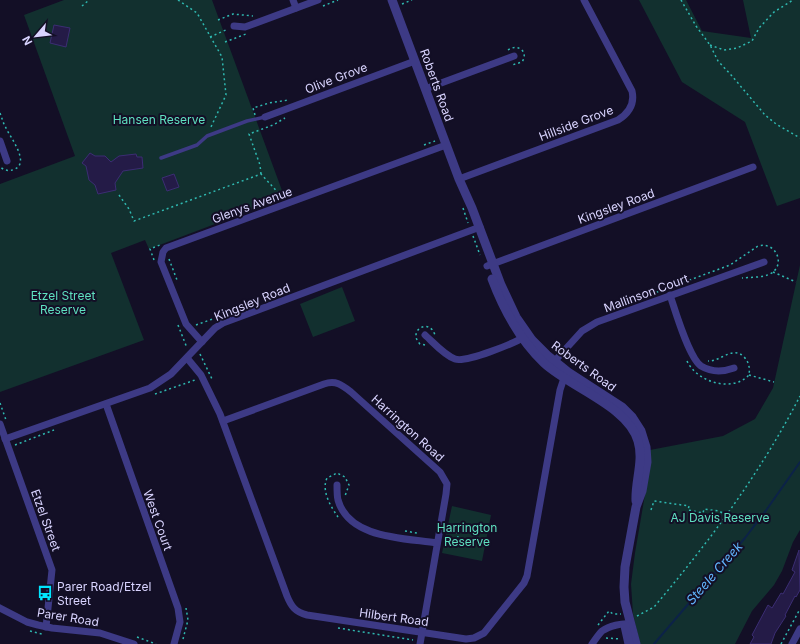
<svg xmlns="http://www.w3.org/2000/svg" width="800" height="644" font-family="Inter,sans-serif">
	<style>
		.green { fill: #12302f }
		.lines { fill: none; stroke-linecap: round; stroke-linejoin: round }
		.stream { stroke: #0c2248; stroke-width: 2 }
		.building { fill: #241b47; stroke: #3b2d73 }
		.path { stroke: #2fb8b0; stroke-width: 1.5; stroke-dasharray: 2 3; stroke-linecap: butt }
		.service { stroke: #3d3a85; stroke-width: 3.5 }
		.minor { stroke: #3d3a85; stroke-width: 7 }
		.tertiary { stroke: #3d3a85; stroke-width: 9 }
		.labels { text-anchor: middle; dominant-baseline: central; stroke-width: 4; stroke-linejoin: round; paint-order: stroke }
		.street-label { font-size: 12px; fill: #d9d4ff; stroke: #130f26 }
		.park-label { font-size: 12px; fill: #5fe0c0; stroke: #130f26 }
		.poi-label { font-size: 12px; fill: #d9d4ff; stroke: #130f26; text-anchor: start }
		.water-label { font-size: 13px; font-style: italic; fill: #62b6ff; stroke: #130f26 }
	</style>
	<rect width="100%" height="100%" fill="#130f26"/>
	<g class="green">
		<path d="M64,0h148l72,196 -8,5 -127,48 -4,-9 -34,13 33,87 -144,52v-208l75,-28 -51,-141z"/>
		<path d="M639,0h47l16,31 49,7 -8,-38h57v198l-23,8 -32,-84 -63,-40z"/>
		<path d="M800,265v265l-7,12 -11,29 -8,14 -22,26 -17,33h-95l-7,-30 -2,-30 4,-31 15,-88v-15l73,-14 32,-17 18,-31z"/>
		<path d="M342,287l13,34 -42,16 -13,-33z"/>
		<path d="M452,506l39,9 -9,46 -40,-8z"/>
	</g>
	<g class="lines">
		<path class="stream" d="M654,644l91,-106 22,-29 33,-47"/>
	</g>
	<g class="building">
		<path d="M54,25l16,3 -4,19 -16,-4z"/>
		<path d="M90,153l5,3h10l6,6 8,-6 17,-2 1,3h5l1,11 -20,3 -8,12 1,7 -18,4 -3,-9 -6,-5 -3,-14 -4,-3z"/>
		<path d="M174,174l5,13 -12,4 -5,-13z"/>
		<path d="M799,550l1,40 -4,7 -1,-1 -10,19 1,1 -11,17 -4,11h-21l4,-7 -2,-2 16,-30 4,3 9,-15 2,1 12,-22 -3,-2z"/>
	</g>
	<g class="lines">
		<g class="path">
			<path d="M178,0l19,13 25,44 4,38 -16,34"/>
			<path d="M681,0l15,26 14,19 8,16 14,15 33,39 11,9 24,14"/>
			<path d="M402,4l10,-4"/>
			<path d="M82,6l7,-6"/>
			<path d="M323,6l15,-6"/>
			<path d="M218,20l15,-6 20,2"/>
			<path d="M210,37l18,-8"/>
			<path d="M225,42l21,-8"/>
			<path d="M710,45l14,5 13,-2 15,-7 7,-13 15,-16 19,-12"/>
			<path d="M508,50c10,-7 21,2 14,12l-10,3"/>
			<path d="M0,113c2,5 3,10 6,15 4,9 24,34 9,41 -6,3 -11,1 -15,-2"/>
			<path d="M255,115l-2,-7 16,-5 20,-3"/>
			<path d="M424,145l11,-4"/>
			<path d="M261,174l-1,-9 -11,-31 24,-9 12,-7"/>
			<path d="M119,195l10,14 5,12 127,-47 22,24"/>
			<path d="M463,208l5,15"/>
			<path d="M473,236l7,19"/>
			<path d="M169,259l8,21"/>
			<path d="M154,260l-4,-11 10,-4"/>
			<path d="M773,272l23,10"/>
			<path d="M633,301l97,-36 28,-19c19,-5 28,20 12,28 -8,4 -20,3 -28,4"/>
			<path d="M178,325l9,23"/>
			<path d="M196,325l22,-8"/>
			<path d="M425,345l-5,-1c-13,-13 9,-27 15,-9"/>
			<path d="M200,354l12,25"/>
			<path d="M687,361c10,21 45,32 62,14 1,-7 0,-13 -5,-18 -11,-12 -24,5 -36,4"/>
			<path d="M749,375l25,7"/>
			<path d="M155,394l40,-14"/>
			<path d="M0,403l6,17"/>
			<path d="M15,445l39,-15"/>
			<path d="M651,510l3,-9 35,5 -1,4 15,3 1,-4 15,2 7,4"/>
			<path d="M338,517c-7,-10 -17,-26 -11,-39l10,-5 8,4 4,8 -4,11"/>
			<path d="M447,528c12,0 24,-10 27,9l1,1"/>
			<path d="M453,528l3,2 2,7"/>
			<path d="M405,531l12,2"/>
			<path d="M637,616l17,-9c56,-66 107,-135 146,-211"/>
			<path d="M598,625l11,-14 4,3h8"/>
			<path d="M338,628l75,12"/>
			<path d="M30,631l12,3"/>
			<path d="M137,637l19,7"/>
			<path d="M606,638l14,1"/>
			<path d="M183,639l5,-19 -2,-12"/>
			<path d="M781,644l19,-35"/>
		</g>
		<path class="service" d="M161,158l36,-13 10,-9 40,-15 18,-4"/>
		<g class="minor">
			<path d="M293,0l3,8"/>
			<path d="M234,26l11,1 73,-27"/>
			<path d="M425,89l89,-33"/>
			<path d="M265,117l150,-56"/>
			<path d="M0,141l7,20"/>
			<path d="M459,179l159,-59c11,-7 17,-16 14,-29l-48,-91"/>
			<path d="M487,266l266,-99"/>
			<path d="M670,295c5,15 19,63 31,71 10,6 22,6 33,2"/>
			<path d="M425,335c9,8 19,20 30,24 11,4 60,-16 71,-23"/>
			<path d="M202,342l-16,-18 -25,-62 2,-10 3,-4 280,-103"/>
			<path d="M187,358l14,17 19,39 67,182c4,10 8,16 20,19l159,24 8,-1 10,-5 40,-50 3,-7 33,-186 3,-9 4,-7"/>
			<path d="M552,364l30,-33 15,-9 167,-60"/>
			<path d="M106,404l72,204 2,14 -6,22"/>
			<path d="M223,421l101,-37c12,-4 18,1 27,8l89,80 7,12 -1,10 -26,150"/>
			<path d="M0,424l52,146 -6,57"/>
			<path d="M5,439l145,-51 21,-14 44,-46 8,-5 257,-96"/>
			<path d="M337,485c0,5 0,11 1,15 11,39 67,38 99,43"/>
			<path d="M0,608l27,14 11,3 14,3 48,5 34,11"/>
			<path d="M592,644c3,-4 6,-9 10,-13 7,-5 20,-8 28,-7"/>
			<path d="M792,644l8,-15"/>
		</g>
		<g class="tertiary">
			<path d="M392,0l67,179 13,29 29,77 15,32 16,23 15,15 21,17 54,35 10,10 9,14 5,16 1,15 -5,29 -6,16 -11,60 -1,20 1,15 11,42"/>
			<path d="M492,279c12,32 27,60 52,84 27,25 84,43 94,78 6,20 -3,40 -2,60"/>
			<path d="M625,626l4,18"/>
		</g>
	</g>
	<defs>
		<symbol id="bus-bare" viewBox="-9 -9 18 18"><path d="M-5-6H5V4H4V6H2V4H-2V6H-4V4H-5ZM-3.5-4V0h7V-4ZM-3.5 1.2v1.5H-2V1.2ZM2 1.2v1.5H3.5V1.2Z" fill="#00e5ff" stroke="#130f26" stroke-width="2.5" paint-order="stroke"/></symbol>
	</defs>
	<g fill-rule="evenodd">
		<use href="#bus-bare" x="34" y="582" width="22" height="22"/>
	</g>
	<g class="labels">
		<g class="street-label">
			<text transform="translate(336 78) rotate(-21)">Olive Grove</text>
			<text transform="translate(437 85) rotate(70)">Roberts Road</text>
			<text transform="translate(576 123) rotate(-21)">Hillside Grove</text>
			<text transform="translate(252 205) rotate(-20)">Glenys Avenue</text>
			<text transform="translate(616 206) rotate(-20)">Kingsley Road</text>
			<text transform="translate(646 293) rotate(-20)">Mallinson Court</text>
			<text transform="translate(252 302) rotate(-22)">Kingsley Road</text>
			<text transform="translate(584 366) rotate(36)">Roberts Road</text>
			<text transform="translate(408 428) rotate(42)">Harrington Road</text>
			<text transform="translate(46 520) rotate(70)">Etzel Street</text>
			<text transform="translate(158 520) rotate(70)">West Court</text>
			<text transform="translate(68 617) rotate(9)">Parer Road</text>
			<text transform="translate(394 617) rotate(8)">Hilbert Road</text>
		</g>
		<g class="park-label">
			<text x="159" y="119">Hansen Reserve</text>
			<text x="63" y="295">Etzel Street<tspan x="63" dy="14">Reserve</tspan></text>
			<text x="720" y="517">AJ Davis Reserve</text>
			<text x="467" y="527">Harrington<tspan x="467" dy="14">Reserve</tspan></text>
		</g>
		<g class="poi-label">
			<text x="57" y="586">Parer Road/Etzel<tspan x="57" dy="14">Street</tspan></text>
		</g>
		<g class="water-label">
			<text transform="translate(714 573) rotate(-49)">Steele Creek</text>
		</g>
	</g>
	<g transform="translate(36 36) rotate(242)" stroke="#130f26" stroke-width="3" paint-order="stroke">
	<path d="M0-3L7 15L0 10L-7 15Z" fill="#d9d4ff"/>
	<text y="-6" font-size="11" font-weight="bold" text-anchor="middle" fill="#d9d4ff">N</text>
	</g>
</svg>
